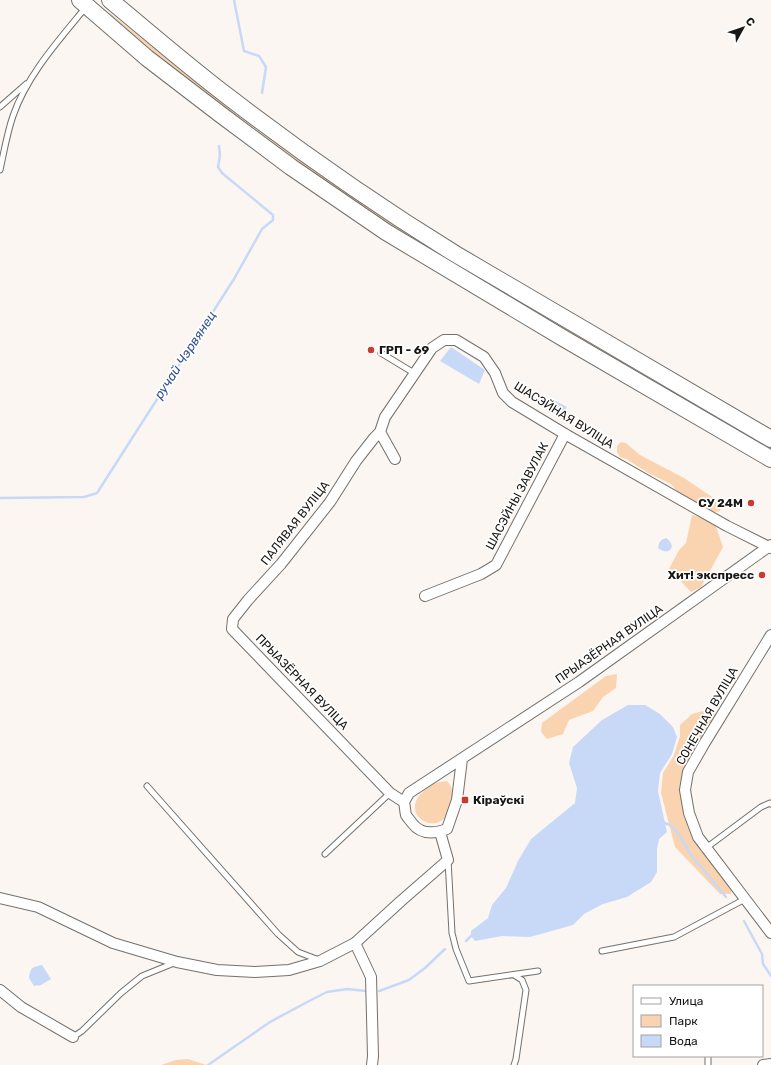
<svg xmlns="http://www.w3.org/2000/svg" width="771" height="1065" font-family="Rubik,sans-serif">
	<style>
		.green { fill: #fad4b1 }
		.water { fill: #c8d9f7 }
		.lines { fill: none; stroke-linecap: round; stroke-linejoin: round }
		.stream { stroke: #c8d9f7; stroke-width: 2.5 }
		.service-casing { stroke: #74716d; stroke-width: 7 }
		.minor-casing { stroke: #74716d; stroke-width: 12 }
		.primary-casing { stroke: #74716d; stroke-width: 18 }
		.service { stroke: #fff; stroke-width: 5 }
		.minor { stroke: #fff; stroke-width: 10 }
		.primary { stroke: #fff; stroke-width: 16 }
		.poi-dot { fill: #c93b2f; stroke: #fff; stroke-width: 1.5 }
		.labels { text-anchor: middle; dominant-baseline: central; stroke-width: 3.5; stroke-linejoin: round; paint-order: stroke }
		.poi-label { font-size: 12px; font-weight: bold; fill: #181715; stroke: #fff; text-anchor: start }
		.street-label { font-size: 12px; fill: #181715; stroke: #fff }
		.water-label { font-size: 13px; font-style: italic; fill: #34548f; stroke: #fff }
	</style>
	<rect width="100%" height="100%" fill="#fbf6f2"/>
	<g class="green">
		<path d="M103,13h7l145,116 60,40 456,276v9l-345,-202 -180,-125z"/>
		<path d="M621,442l5,1 14,12 44,23 34,23 4,5 -2,5 -4,1 -8,-2 -27,-14 -10,-12 -21,-10 -24,-15 -6,-2 -3,-5v-6z"/>
		<path d="M692,515l22,6 9,26 -22,40 -10,5 -22,-23 10,-19 7,-7z"/>
		<path d="M617,674l-1,14 -13,9 -10,14 -24,9 -6,14 -16,5 -6,-7 1,-9 64,-47z"/>
		<path d="M714,708l2,9 -30,53 1,44 45,73 -1,7h-11l-45,-47 -14,-54 2,-20 11,-18 6,-19v-11l12,-11z"/>
		<path d="M447,781c7,7 6,13 4,22 -1,4 -2,9 -4,12 -15,22 -49,-4 -22,-25 8,-7 12,-8 22,-9z"/>
		<path d="M188,1059l18,6h-45l15,-5z"/>
	</g>
	<g class="water">
		<path d="M451,347l34,23 -6,14 -39,-23z"/>
		<path d="M550,398l17,9 -6,11 -16,-10z"/>
		<path d="M666,538c12,8 3,19 -8,10 1,-6 2,-8 8,-10z"/>
		<path d="M628,705h17l15,9 13,13 4,10 -5,17 -12,19 -2,18 9,41 -8,7 -2,10v23l-6,10 -24,15 -24,7 -19,10 -11,11 -43,12 -28,-1 -27,5 -4,-5v-5l17,-13 4,-13 14,-17 12,-27 13,-22 44,-36 2,-15 -8,-25 4,-16 29,-27z"/>
		<path d="M42,965l9,14 -10,6 -7,1 -5,-8c1,-10 3,-11 13,-13z"/>
	</g>
	<g class="lines">
		<g class="stream">
			<path d="M234,0l10,51 15,5 7,11 -4,26"/>
			<path d="M0,498l84,-1 13,-4 137,-214 28,-50 11,-9v-5l-51,-42 -4,-6 2,-12 -1,-9"/>
			<path d="M662,824l3,-1 7,3 8,10 11,19 35,42"/>
			<path d="M744,921l18,33 1,10 8,12"/>
			<path d="M466,941l7,-7"/>
			<path d="M379,991l30,-11 16,-12 20,-19"/>
			<path d="M208,1065l62,-43 41,-22 16,-8 20,-3 19,2"/>
		</g>
		<defs>
			<g id="service">
				<path d="M0,107l26,-23"/>
				<path d="M0,170c4,-18 7,-37 13,-54 14,-41 46,-76 73,-109"/>
				<path d="M381,353l33,20"/>
				<path d="M147,786l131,148 20,18 21,8"/>
				<path d="M706,848l55,-41 9,-4 1,1"/>
				<path d="M325,854l65,-61"/>
				<path d="M448,860l4,73 4,16 13,32 69,-10"/>
				<path d="M602,951l72,-14 71,-38"/>
				<path d="M514,975l8,5 4,10 -10,69 -2,6"/>
				<path d="M73,1037l9,-6 39,-38 21,-17 32,-13"/>
				<path d="M708,1065v-9"/>
			</g>
			<g id="minor">
				<path d="M380,432l-6,6 -18,23 -26,41 -49,62 -33,36 -15,19 -1,10 158,164 14,9"/>
				<path d="M395,459l-15,-27 5,-15 47,-69 12,-8h12l28,17 11,16 8,20 9,9 53,32 162,92 44,22"/>
				<path d="M425,596l56,-22 15,-9 69,-131"/>
				<path d="M771,635l-67,109 -16,28 -3,18 4,23 9,24 73,96"/>
				<path d="M462,759l-5,41 -10,29c-13,5 -26,6 -35,-6 -2,-3 -5,-6 -6,-8 -1,-4 -1,-9 -2,-13l5,-9 170,-111 192,-137"/>
				<path d="M0,898l38,9 75,36 64,19 40,8 38,2 34,-2 31,-9 35,-18 46,-42 47,-41 -8,-28"/>
				<path d="M355,943l16,34 2,79 -1,9"/>
				<path d="M0,990l21,17 52,30"/>
				<path d="M763,1065l8,-1"/>
			</g>
			<g id="primary">
				<path d="M80,0l67,58 73,56 71,53 95,65 177,106 208,121"/>
				<path d="M110,0c40,33 79,67 120,98 73,56 149,109 227,157l314,184"/>
			</g>
		</defs>
		<use href="#service" class="service-casing"/>
		<use href="#minor" class="minor-casing"/>
		<use href="#primary" class="primary-casing"/>
		<use href="#service" class="service"/>
		<use href="#minor" class="minor"/>
		<use href="#primary" class="primary"/>
	</g>
	<g class="poi-dot">
		<circle cx="371" cy="350" r="4"/>
		<circle cx="751" cy="503" r="4"/>
		<circle cx="762" cy="575" r="4"/>
		<rect x="461" y="796" width="8" height="8" rx="2"/>
	</g>
	<g class="labels">
		<g class="poi-label">
			<text x="379" y="350">ГРП - 69</text>
			<text x="743" y="503" text-anchor="end">СУ 24М</text>
			<text x="754" y="575" text-anchor="end">Хит! экспресс</text>
			<text x="473" y="800">Кіраўскі</text>
		</g>
		<g class="street-label">
			<text transform="translate(564 415) rotate(32)">ШАСЭЙНАЯ ВУЛІЦА</text>
			<text transform="translate(517 496) rotate(-62)">ШАСЭЙНЫ ЗАВУЛАК</text>
			<text transform="translate(295 523) rotate(-52)">ПАЛЯВАЯ ВУЛІЦА</text>
			<text transform="translate(609 644) rotate(-35)">ПРЫАЗЁРНАЯ ВУЛІЦА</text>
			<text transform="translate(302 682) rotate(46)">ПРЫАЗЁРНАЯ ВУЛІЦА</text>
			<text transform="translate(707 716) rotate(-60)">СОНЕЧНАЯ ВУЛІЦА</text>
		</g>
		<g class="water-label">
			<text transform="translate(185 355) rotate(-57)">ручай Чэрвянец</text>
		</g>
	</g>
	<rect x="633" y="985" width="130" height="72" fill="#ffffff" stroke="#a3a2a1"/>
	<rect x="641" y="998" width="20" height="6" fill="#ffffff" stroke="#a3a2a1"/>
	<text x="669" y="1005" font-size="12" fill="#181715">Улица</text>
	<rect x="641" y="1015" width="20" height="12" fill="#fad4b1" stroke="#a3a2a1"/>
	<text x="669" y="1025" font-size="12" fill="#181715">Парк</text>
	<rect x="641" y="1035" width="20" height="12" fill="#c8d9f7" stroke="#a3a2a1"/>
	<text x="669" y="1045" font-size="12" fill="#181715">Вода</text>
	<g transform="translate(743 28) rotate(50)" stroke="#ffffff" stroke-width="3" paint-order="stroke">
	<path d="M0-3L7 15L0 10L-7 15Z" fill="#181715"/>
	<text y="-6" font-size="11" font-weight="bold" text-anchor="middle" fill="#181715">С</text>
	</g>
</svg>
